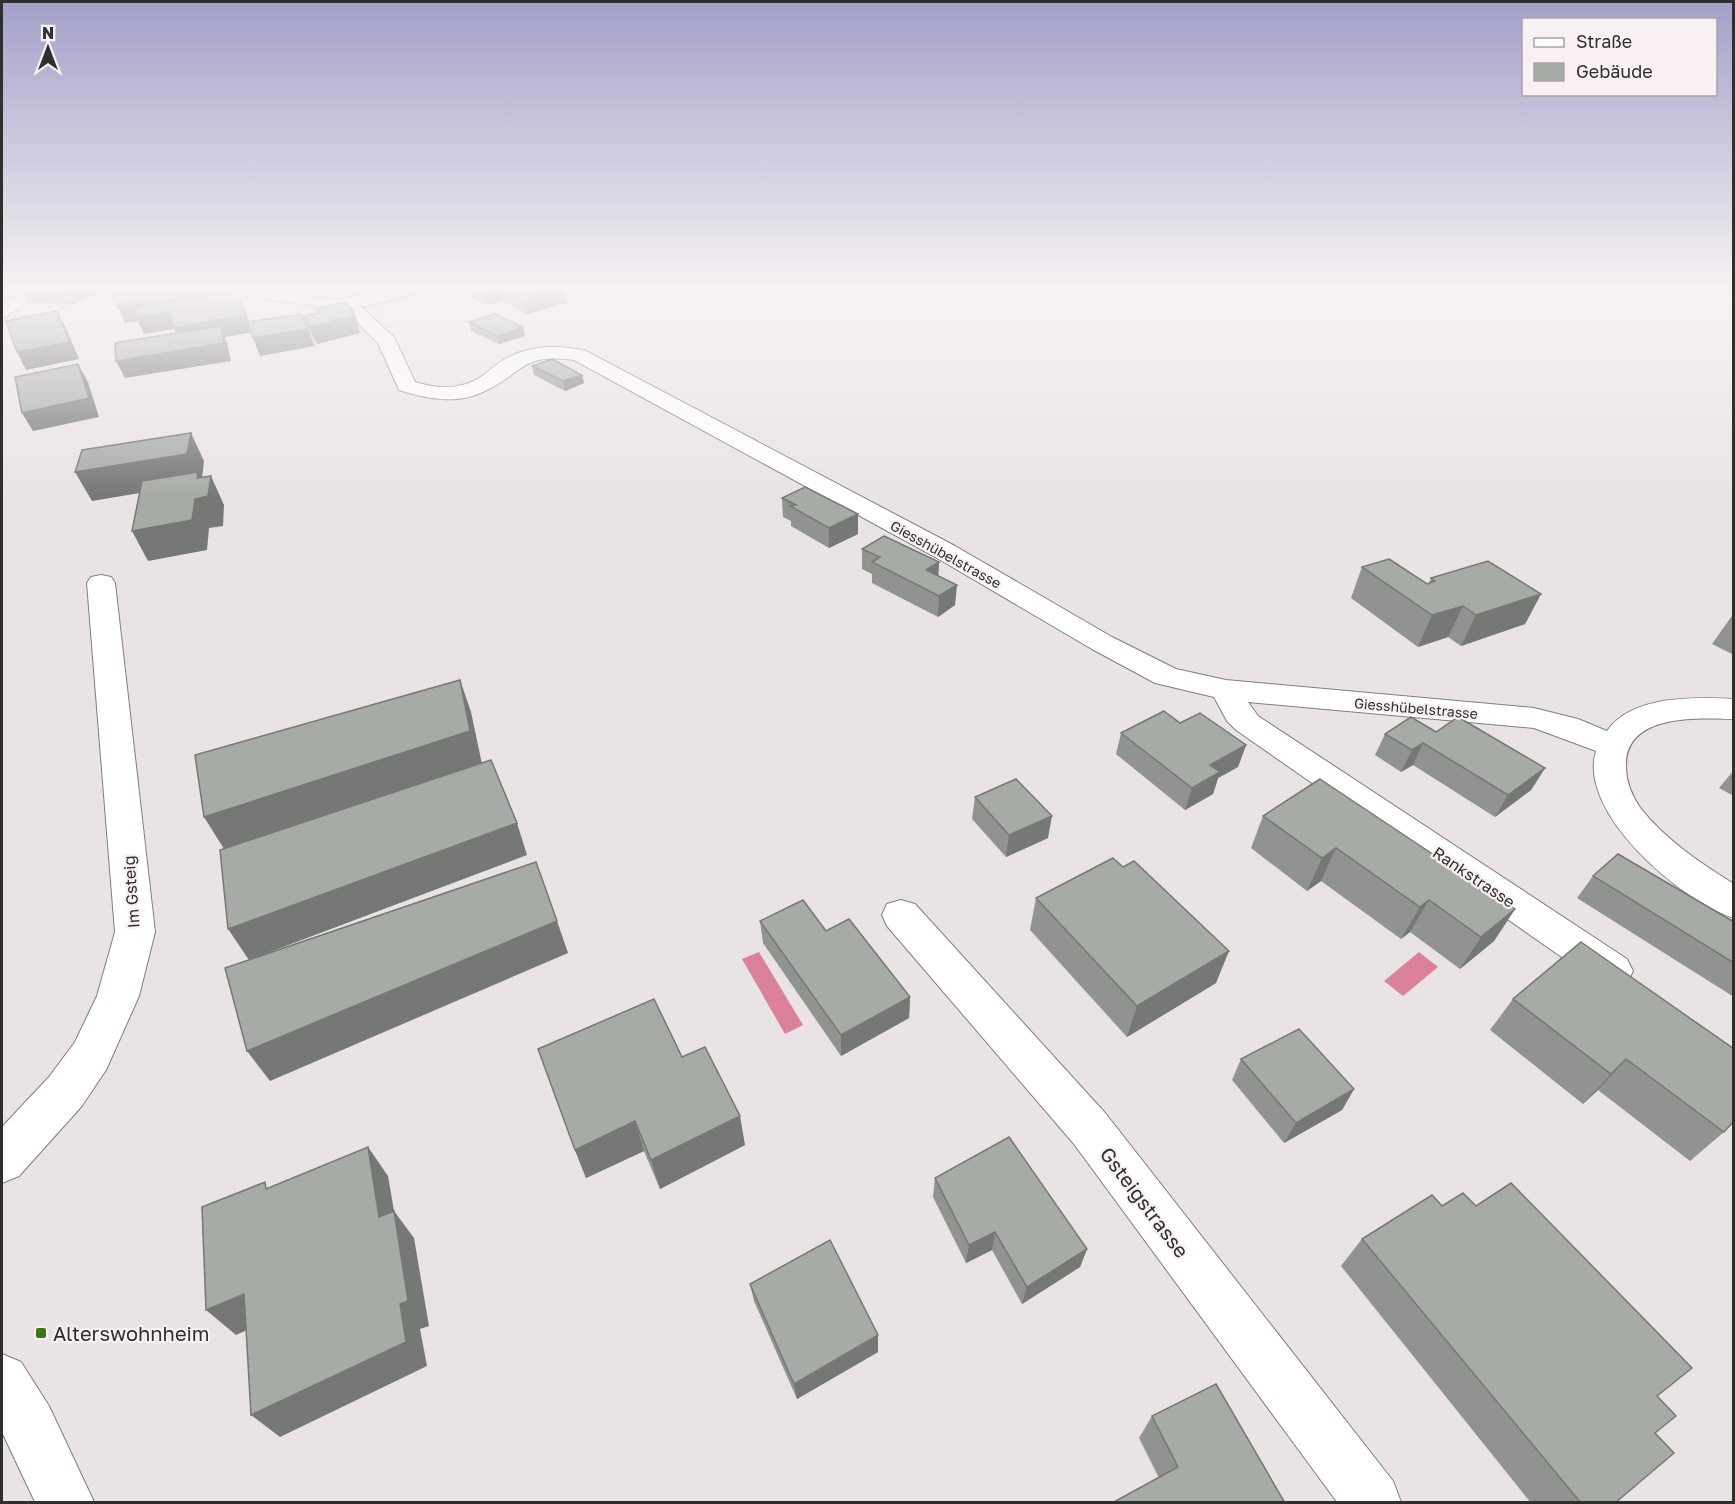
<svg xmlns="http://www.w3.org/2000/svg" width="1735" height="1504" font-family="'Golos Text',sans-serif">
	<style>
		.green { fill: #fbc0ce }
		.water { fill: #db819a }
		.lines { fill: none; stroke-linecap: round; stroke-linejoin: round }
		.stream { fill: #db819a; fill-rule: evenodd }
		.minor-casing { stroke: #837c7d; stroke-width: 2 }
		.minor { fill: #fff; fill-rule: evenodd }
		.wall { fill: #90938f }
		.shaded-wall { fill: #757874 }
		.building { fill: #a7aba6; stroke: #757874; stroke-width: 1.5 }
		.poi-dot { fill: #3d7913; stroke: #f8f0f2; stroke-width: 2 }
		.labels { text-anchor: middle; dominant-baseline: central; stroke-width: 4.5; stroke-linejoin: round; paint-order: stroke }
		.far-street-label { font-size: 14px; fill: #302e2e; stroke: #f8f0f2 }
		.street-label { font-size: 16px; fill: #302e2e; stroke: #f8f0f2 }
		.near-street-label { font-size: 20px; fill: #302e2e; stroke: #f8f0f2 }
		.near-poi-label { font-size: 20px; fill: #302e2e; stroke: #f8f0f2; text-anchor: start }
	</style>
	<rect width="100%" height="100%" fill="#eae3e5"/>
	<path class="green" d="M891,287h415l-186,14z"/>
	<g class="water">
		<path d="M759,952l44,73 -18,9 -43,-75z"/>
		<path d="M1419,952l19,15 -35,29 -19,-15z"/>
	</g>
	<g class="lines">
		<g class="stream">
			<path d="M138,287h16l14,4 -3,2z"/>
			<path d="M433,287h11l-65,19 -3,-2z"/>
		</g>
		<defs>
			<g id="minor">
				<path d="M28,287h22c-3,4 -45,31 -48,31v-15z"/>
				<path d="M200,287h47l90,13 59,-13h29l-2,4 -62,16 33,30 21,45c22,7 47,8 67,-6 10,-7 19,-16 31,-21 22,-10 49,-10 73,-4l369,195 157,91 64,32 50,11 308,28 44,11 29,12c25,-36 88,-34 127,-32v20c-36,-1 -110,-6 -108,48 0,15 6,29 15,42 25,31 59,54 93,75v34c-53,-17 -157,-105 -138,-167l-62,-23 -286,-26 10,14 369,243 6,12 -6,12 -14,5 -14,-5 -363,-253 -9,-9 -13,-24 -59,-14 -63,-34 -155,-91 -363,-198c-53,-7 -49,12 -89,31 -27,14 -58,8 -86,-1l-21,-47 -35,-34 -135,-17z"/>
				<path d="M101,575l10,2 4,6 40,349 -16,64 -33,74 -25,37 -62,69 -17,7v-56l47,-50 26,-35 22,-46 18,-64 -28,-349 4,-6z"/>
				<path d="M901,900l14,4 191,210 287,367 8,21h-64l-263,-358 -187,-218 -5,-11 5,-11z"/>
				<path d="M2,1354l19,8 28,44 45,96h-59l-33,-70z"/>
			</g>
		</defs>
		<use href="#minor" class="minor-casing"/>
		<use href="#minor" class="minor"/>
	</g>
	<g class="wall">
		<path d="M21,287h77l2,5 -28,13 -43,-3z"/>
		<path d="M311,287h57l-9,8 -46,-1z"/>
		<path d="M468,287h95l3,16 -39,11 -25,-13 -14,4 -18,-8z"/>
		<path d="M316,309l43,16 -2,1 3,7 -43,11 -7,-11 -6,-17 13,-2z"/>
		<path d="M469,322l56,14 -26,8 -28,-13z"/>
		<path d="M532,366l50,9 2,8 -19,8 -31,-16z"/>
		<path d="M782,498l76,36 -29,14 -38,-22v-5l-8,-4z"/>
		<path d="M862,549l77,13 -1,14 17,29 -17,12 -66,-34v-9l-10,-5z"/>
		<path d="M1362,567l65,17 2,-1 2,-5 110,16 -16,30 -64,22 -13,-9 -30,10 -67,-49z"/>
		<path d="M1734,613v42l-22,-11z"/>
		<path d="M1436,732l109,36 -14,22 -36,27 -82,-52 -12,7 -26,-17 10,-21z"/>
		<path d="M1121,733l125,12 -8,22 -20,11 -5,16 -28,16 -69,-56z"/>
		<path d="M1734,770v26l-15,-8z"/>
		<path d="M975,797l73,41 -42,19 -34,-38z"/>
		<path d="M1263,816l252,93 -21,32 -34,28 -50,-37 -9,7 -80,-58 -14,10 -56,-43z"/>
		<path d="M1593,876l141,46v75l-157,-99z"/>
		<path d="M1036,898l180,85 -89,54 -97,-107z"/>
		<path d="M760,921l150,76 -1,21 -68,38 -78,-113z"/>
		<path d="M1581,942l143,190 -34,29 -92,-71 -15,14 -93,-74 23,-31z"/>
		<path d="M682,1057l63,88 -85,44 -16,-38 -58,27 -11,-28z"/>
		<path d="M1241,1059l113,30 -12,21 -58,33 -52,-63z"/>
		<path d="M935,1178l152,71 -7,18 -58,37 -30,-54 -26,13 -33,-66z"/>
		<path d="M1442,1206h34l181,190 -2,37 -40,70h-84l-190,-237 21,-27z"/>
		<path d="M750,1284l128,68 -81,47 -43,-98z"/>
		<path d="M1152,1416l133,87 -126,-25 -20,-40z"/>
	</g>
	<g class="shaded-wall">
		<path d="M68,287h30l2,5 -28,13 -8,-16z"/>
		<path d="M356,287h12l-9,8z"/>
		<path d="M491,287h8l3,14 -14,4 -4,-16z"/>
		<path d="M559,287h4l3,16 -39,11 -3,-17z"/>
		<path d="M238,291l15,41 -28,5 2,6 4,18 -106,17 -9,-17 65,-16 -7,-16 -30,5 -6,-13 -13,2 -8,-17 85,-12 7,16z"/>
		<path d="M349,309h4l6,16 -2,1 3,7 -43,11 -7,-17z"/>
		<path d="M57,311l9,17 13,31 -53,11 -9,-18z"/>
		<path d="M523,327l2,9 -26,8 -2,-8z"/>
		<path d="M308,329l7,17 -55,10 -7,-18z"/>
		<path d="M78,364l10,18 11,35 -66,14 -11,-18z"/>
		<path d="M582,375l2,8 -19,8 -2,-10z"/>
		<path d="M191,433l13,28 -2,18 9,-3 13,29 -1,21 -14,2 -2,22 -59,11 -16,-30 67,-48 -107,18 -17,-29z"/>
		<path d="M858,514v20l-29,14v-20z"/>
		<path d="M939,562l-1,20 -12,-12z"/>
		<path d="M957,585l-2,20 -17,12 1,-21z"/>
		<path d="M1541,594l-16,30 -64,22 15,-31z"/>
		<path d="M1463,606l-15,31 -30,10 14,-32z"/>
		<path d="M460,680l11,32 11,52 -258,85 -20,-32z"/>
		<path d="M1423,743l-10,22 -12,7 11,-22z"/>
		<path d="M1246,745l-8,22 -20,11 -5,16 -28,16 7,-22 18,-23z"/>
		<path d="M1545,768l-14,22 -36,27 13,-22z"/>
		<path d="M1052,816l-4,22 -42,19 3,-22z"/>
		<path d="M517,823l10,32 -278,105 -21,-31z"/>
		<path d="M1336,848l-15,33 -14,10 15,-33z"/>
		<path d="M1429,900l-19,32 -9,7 19,-32z"/>
		<path d="M1515,909l-21,32 -34,28 21,-32z"/>
		<path d="M557,921l11,32 -298,128 -23,-30z"/>
		<path d="M1229,951l-13,32 -89,54 10,-31z"/>
		<path d="M910,997l-1,21 -68,38v-21z"/>
		<path d="M1626,1059l-28,31 -15,14 28,-30z"/>
		<path d="M1354,1089l-12,21 -58,33 12,-20z"/>
		<path d="M740,1116l5,29 -85,44 -9,-29z"/>
		<path d="M635,1121l9,30 -58,27 -11,-28z"/>
		<path d="M368,1147l20,29 6,35 20,27 15,88 -9,3 7,37 -147,71 -29,-22 128,-198z"/>
		<path d="M995,1232l-3,18 -26,13 3,-18z"/>
		<path d="M1087,1249l-7,18 -58,37 5,-17z"/>
		<path d="M244,1294l28,25 -36,16 -30,-25z"/>
		<path d="M878,1335v17l-81,47 -3,-15z"/>
	</g>
	<g class="building">
		<path d="M39,287h29l-4,2z"/>
		<path d="M155,287h44l3,7 -85,12 -6,-12z"/>
		<path d="M503,287h56l-35,10z"/>
		<path d="M238,291l8,24 -73,13 -3,-16 -33,5 -1,-9z"/>
		<path d="M343,302l10,7h-4l5,7 -44,11 -6,-11 15,-3 -3,-4z"/>
		<path d="M57,311l13,31 -53,10 -11,-31z"/>
		<path d="M301,314l7,15 -55,9 -6,-16z"/>
		<path d="M495,314l28,13 -26,9 -28,-14z"/>
		<path d="M220,326l4,17 -108,18 -1,-18z"/>
		<path d="M552,359l30,16 -19,6 -31,-15z"/>
		<path d="M78,364l11,34 -67,15 -7,-36z"/>
		<path d="M191,433l-4,21 -112,18 7,-22z"/>
		<path d="M198,472l-1,6 14,-2 -3,20 -13,3 -3,21 -60,11 10,-50z"/>
		<path d="M805,487l53,27 -29,14 -39,-22 6,-1 -14,-7z"/>
		<path d="M884,536l55,26 -13,8 31,15 -18,11 -67,-34 8,-5 -18,-8z"/>
		<path d="M1389,559l38,25 8,-3 -4,-3 57,-17 53,33 -65,21 -13,-9 -31,9 -70,-48z"/>
		<path d="M460,680l10,51 -266,86 -9,-62z"/>
		<path d="M1164,711l16,12 20,-10 46,32 -36,20 10,7 -28,16 -71,-55z"/>
		<path d="M1411,717l25,15 22,-15 87,51 -37,27 -85,-52 -11,7 -27,-16z"/>
		<path d="M491,760l26,63 -289,106 -8,-79z"/>
		<path d="M1016,779l36,37 -43,19 -34,-38z"/>
		<path d="M1320,779l195,130 -34,28 -52,-37 -9,7 -84,-59 -14,10 -59,-42z"/>
		<path d="M1618,854l116,68v41l-141,-87z"/>
		<path d="M1113,858l10,9 11,-6 95,90 -92,55 -101,-108z"/>
		<path d="M536,862l21,59 -310,130 -22,-83z"/>
		<path d="M803,900l23,31 23,-12 61,78 -69,38 -81,-114z"/>
		<path d="M1581,942l153,107v72l-10,11 -98,-73 -15,15 -98,-75z"/>
		<path d="M654,999l28,58 23,-10 35,69 -89,44 -16,-39 -60,29 -37,-101z"/>
		<path d="M1299,1029l55,60 -58,34 -55,-64z"/>
		<path d="M1009,1137l78,112 -60,38 -32,-55 -26,13 -34,-67z"/>
		<path d="M368,1147l11,70 15,-6 14,90 -8,3 6,38 -155,73 -7,-121 -38,16 -4,-103 63,-25 1,7z"/>
		<path d="M1511,1183l181,185 -35,28 19,20 -21,17 19,20 -59,50h-34l-219,-264 70,-44 10,11 21,-13 13,13z"/>
		<path d="M830,1240l48,95 -84,49 -44,-100z"/>
		<path d="M1216,1384l69,119h-173l66,-36 -26,-51z"/>
	</g>
	<linearGradient id="sky" x2="0" y2="1"><stop stop-color="#a3a0c9"/><stop offset="0.58" stop-color="#f6f2f3"/><stop offset="1" stop-color="#f6f2f3" stop-opacity="0"/></linearGradient>
	<rect width="1735" height="498" fill="url(#sky)"/>
	<rect class="poi-dot" x="35" y="1327" width="12" height="12" rx="3"/>
	<g class="labels">
		<g class="far-street-label">
			<text transform="translate(946 554) rotate(29)">Giesshübelstrasse</text>
			<text transform="translate(1416 708) rotate(5)">Giesshübelstrasse</text>
		</g>
		<g class="street-label">
			<text transform="translate(1474 877) rotate(34)">Rankstrasse</text>
			<text transform="translate(131 892) rotate(-94)">Im Gsteig</text>
		</g>
		<g class="near-street-label">
			<text transform="translate(1145 1202) rotate(53)">Gsteigstrasse</text>
		</g>
		<g class="near-poi-label">
			<text x="53" y="1333">Alterswohnheim</text>
		</g>
	</g>
	<rect width="1735" height="1504" fill="none" stroke="#302e2e" stroke-width="6"/>
	<rect x="1522" y="18" width="195" height="78" fill="#f8f0f2" stroke="#a8a2a4" stroke-width="1.5"/>
	<rect x="1534" y="38" width="30" height="9" fill="#ffffff" stroke="#a8a2a4" stroke-width="1.5"/>
	<text x="1576" y="48" font-size="18" fill="#302e2e">Straße</text>
	<rect x="1534" y="63" width="30" height="18" fill="#a7aba6" stroke="#a8a2a4" stroke-width="1.5"/>
	<text x="1576" y="78" font-size="18" fill="#302e2e">Gebäude</text>
	<g transform="translate(48 48)" stroke="#f8f0f2" stroke-width="4.5" paint-order="stroke">
	<path d="M0-4.5L10 22L0 15L-10 22Z" fill="#302e2e"/>
	<text y="-9" font-size="16" font-weight="bold" text-anchor="middle" fill="#302e2e">N</text>
	</g>
</svg>
